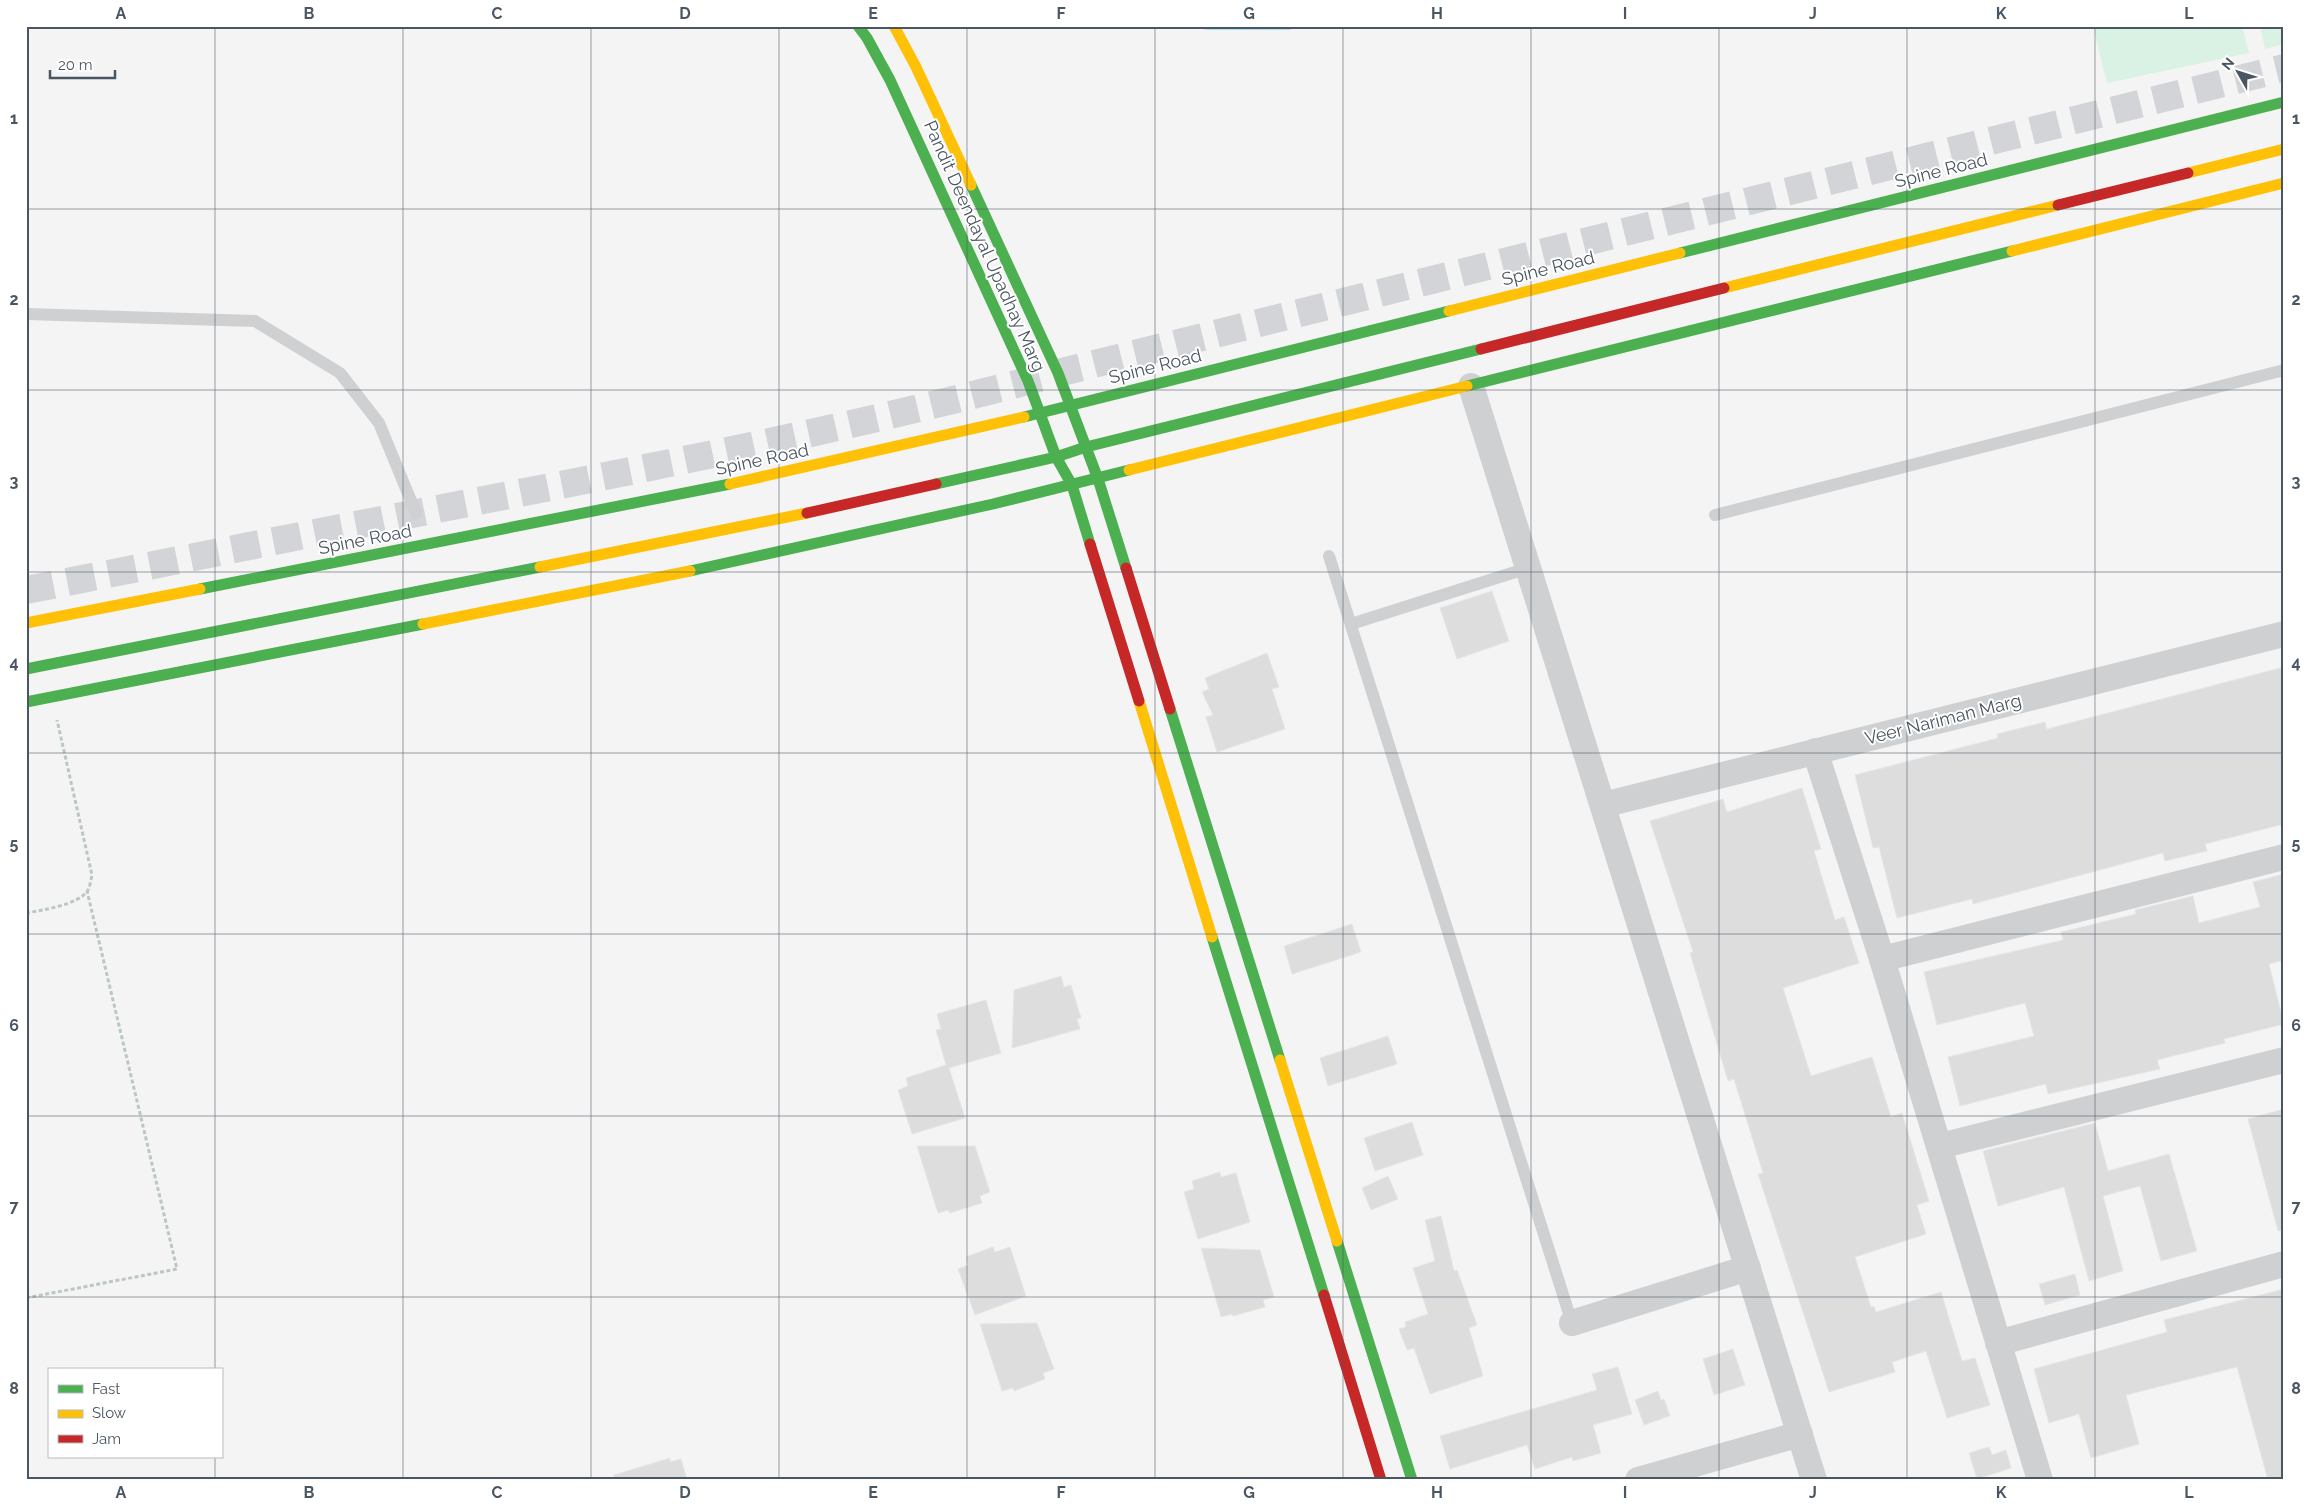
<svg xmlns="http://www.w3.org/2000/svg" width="2310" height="1506" font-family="Raleway,sans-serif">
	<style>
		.green { fill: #d9f2e3 }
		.water { fill: #aee2f0 }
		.building { fill: #ddddde; stroke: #e5e6e7 }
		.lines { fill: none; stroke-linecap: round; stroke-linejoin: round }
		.secondary-tunnel { stroke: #d2d4d7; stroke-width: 28; stroke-dasharray: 28 14; stroke-linecap: butt }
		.path { stroke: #bcc7c4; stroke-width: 3; stroke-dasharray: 4 2.5; stroke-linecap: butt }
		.lane { stroke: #ced0d2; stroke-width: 12 }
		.street { stroke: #ced0d2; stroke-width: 26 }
		.fast { stroke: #4caf50; stroke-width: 11 }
		.slow { stroke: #ffc107; stroke-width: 11 }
		.jam { stroke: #c62828; stroke-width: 11 }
		.grid { fill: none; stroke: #4a5661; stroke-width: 1; stroke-opacity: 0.55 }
		.labels { text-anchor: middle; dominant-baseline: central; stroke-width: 4; stroke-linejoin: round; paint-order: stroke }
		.street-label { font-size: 18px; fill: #4a5661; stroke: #fff }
		.neatline { fill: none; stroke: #4a5661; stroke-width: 2 }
		.grid-label { font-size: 16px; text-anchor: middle; font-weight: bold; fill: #4a5661 }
	</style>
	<rect width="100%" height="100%" fill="#f4f4f4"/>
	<g class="green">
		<path d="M2093,26h149l7,27 -142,30z"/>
		<path d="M2260,26h24v18l-19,5z"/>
	</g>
	<path class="water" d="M1187,26h110l-7,4h-83z"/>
	<g class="building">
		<path d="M1492,591l17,50 -52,18 -17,-51z"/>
		<path d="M1267,653l12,34 -7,2 13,40 -68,23 -11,-35 7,-2 -11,-23 7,-3 -4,-11z"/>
		<path d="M2284,667v157l-79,20 2,7 -42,10 -2,-8 -190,51 -1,-5 -75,19 -18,-71 -6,1 -18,-73 143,-37 -1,-4 48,-12 2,7z"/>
		<path d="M1802,788l19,61 -7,2 21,69 9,-3 15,46 -76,25 28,88 61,-19 19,60 11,-4 27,88 -12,4 9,29 -71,23 16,50 3,-1 2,6 65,-20 21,69 13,-3 15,47 -43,13 -21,-67 -34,11 3,10 -66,20 -71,-218 5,-1 -29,-94 -6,2 -38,-128 3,-1 -43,-131 73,-22 4,13z"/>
		<path d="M2284,874v86l-15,4 15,60 -60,15 1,4 -68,17 3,9 -112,25 -2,-10 -86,22 -12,-49 86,-21 -9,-33 -88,22 -13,-53 139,-32 -2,-8 75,-18 -1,-4 58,-14 6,27 61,-16 -7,-25z"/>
		<path d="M1352,924l9,28 -69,22 -8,-28z"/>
		<path d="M1061,976l3,11 7,-2 10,33 -4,1 3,10 -68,19 2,-58z"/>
		<path d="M986,1000l15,53 -52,15 16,50 -53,16 -14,-44 10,-4 -2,-8 40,-13 -10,-35 5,-1 -4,-15z"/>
		<path d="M1388,1036l9,28 -69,22 -8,-28z"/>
		<path d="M2284,1109v121l-6,1 -30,-112z"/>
		<path d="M1412,1122l11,33 -48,16 -11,-33z"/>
		<path d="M2095,1123l13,48 61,-17 28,97 -36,10 -21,-75 -37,10 20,75 -34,10 -25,-94 -66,19 -15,-55z"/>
		<path d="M917,1146h58l15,46 -10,4 2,7 -32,10 -2,-3 -10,3z"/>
		<path d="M1220,1172l1,5 15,-4 14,49 -52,17 -14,-47 10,-3 -2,-8z"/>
		<path d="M1388,1176l10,23 -27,11 -9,-22z"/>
		<path d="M1441,1216l13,55 3,-1 20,55 -8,3 14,48 -53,18 -16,-46 -7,2 -8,-21 7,-2 -1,-5 23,-8 -15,-46 22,-7 -10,-41z"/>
		<path d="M993,1247l2,5 15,-5 16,49 -51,19 -17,-46 10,-4 -2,-8z"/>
		<path d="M1201,1248l59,2 14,47 -11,3 2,7 -32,9 -1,-2 -11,3z"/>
		<path d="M2075,1274l5,21 -35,10 -6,-21z"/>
		<path d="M2284,1289v191h-16l-31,-113 -111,28 13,49 -48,14 -12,-44 -30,9 -15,-54 133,-37 -3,-12z"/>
		<path d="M1037,1323l17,46 -11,4 2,6 -31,12 -1,-3 -11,3 -22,-67z"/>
		<path d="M1733,1349l12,36 -31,10 -11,-36z"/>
		<path d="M1618,1367l14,47 -39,11 8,28 -28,8 -1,-4 -37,12 -8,-24 -77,24 -10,-33 157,-46 -5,-16z"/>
		<path d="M1658,1391l3,9 3,-1 6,17 -26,9 -9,-25z"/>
		<path d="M1989,1447l3,8 14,-5 5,18 -34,11 -8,-26z"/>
		<path d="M670,1458v4l11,-3 6,21h-73v-5z"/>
	</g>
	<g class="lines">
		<path class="secondary-tunnel" d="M26,590c144,-28 288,-57 432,-85 201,-39 402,-79 600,-132l1226,-305"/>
		<g class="path">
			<path d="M26,913c16,-3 53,-8 62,-23 2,-4 3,-10 4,-15l-35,-155"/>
			<path d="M26,1298l151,-29 -90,-378"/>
		</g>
		<g class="lane">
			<path d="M26,314l229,7 85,52 39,50 37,90"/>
			<path d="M1715,515l569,-145"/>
			<path d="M1329,556l243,767"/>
			<path d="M1351,624l177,-56"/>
		</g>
		<g class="street">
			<path d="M1471,386l343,1094"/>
			<path d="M1815,751l67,208 158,521"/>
			<path d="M1603,805l681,-171"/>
			<path d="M1882,959l402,-102"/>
			<path d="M1940,1146l344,-86"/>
			<path d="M1572,1323l176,-55"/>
			<path d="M1998,1343l286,-79"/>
			<path d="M1638,1480l162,-46"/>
		</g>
		<g class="fast">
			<path d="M858,26l9,12 23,42 138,301 28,76 16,28 18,59"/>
			<path d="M971,185l87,188 40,106 28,89"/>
			<path d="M1680,253l604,-151"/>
			<path d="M1467,386l545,-135"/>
			<path d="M1024,417l425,-106"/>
			<path d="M936,484l120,-27 30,-10 395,-98"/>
			<path d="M690,571l303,-67 136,-34"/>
			<path d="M200,589l530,-105"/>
			<path d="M26,669l514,-102"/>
			<path d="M26,702l397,-78"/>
			<path d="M1170,709l110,351"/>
			<path d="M1212,937l112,358"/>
			<path d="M1337,1241l75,239"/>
		</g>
		<g class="slow">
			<path d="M894,26l22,41 55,118"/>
			<path d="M2188,173l96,-24"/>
			<path d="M2012,251l272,-68"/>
			<path d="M1724,288l334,-83"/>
			<path d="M1449,311l231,-58"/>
			<path d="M1129,470l338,-84"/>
			<path d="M730,484l294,-67"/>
			<path d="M540,567l267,-54"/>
			<path d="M26,623l174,-34"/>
			<path d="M423,624l267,-53"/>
			<path d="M1139,701l73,236"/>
			<path d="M1280,1060l57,181"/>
		</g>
		<g class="jam">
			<path d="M2058,205l130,-32"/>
			<path d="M1481,349l243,-61"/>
			<path d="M807,513l129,-29"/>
			<path d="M1090,544l49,157"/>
			<path d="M1126,568l44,141"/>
			<path d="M1324,1295l57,185"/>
		</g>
	</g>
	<path class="grid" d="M215,26v1344M403,26v1454M591,26v1454M779,26v1454M967,26v1454M1155,26v1454M1343,26v1454M1531,26v1454M1719,26v1454M1907,26v1454M2095,26v1454M26,209h2258M26,390h2258M26,572h2258M26,753h2258M26,934h2258M26,1116h2258M26,1297h2258M215,1457v23"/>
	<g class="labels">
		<g class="street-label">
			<text transform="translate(1941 170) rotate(-14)">Spine Road</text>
			<text transform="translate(985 246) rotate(66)">Pandit Deendayal Upadhay Marg</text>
			<text transform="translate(1548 268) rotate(-14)">Spine Road</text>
			<text transform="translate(1155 366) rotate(-14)">Spine Road</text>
			<text transform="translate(762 459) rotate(-12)">Spine Road</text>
			<text transform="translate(365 539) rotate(-11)">Spine Road</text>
			<text transform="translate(1943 719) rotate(-14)">Veer Nariman Marg</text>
		</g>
	</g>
	<rect width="2310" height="1506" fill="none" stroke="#ffffff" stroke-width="55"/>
	<rect x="48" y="1368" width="175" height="90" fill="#ffffff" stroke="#b7bbc0"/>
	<rect x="58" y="1385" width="25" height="8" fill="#4caf50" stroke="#b7bbc0"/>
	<text x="92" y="1394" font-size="15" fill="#4a5661">Fast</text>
	<rect x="58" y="1410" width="25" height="8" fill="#ffc107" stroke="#b7bbc0"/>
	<text x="92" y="1418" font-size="15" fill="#4a5661">Slow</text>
	<rect x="58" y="1435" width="25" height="8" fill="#c62828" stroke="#b7bbc0"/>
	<text x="92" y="1444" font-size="15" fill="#4a5661">Jam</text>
	<g transform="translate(2238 72) rotate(309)" stroke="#ffffff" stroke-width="4" paint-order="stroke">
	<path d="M0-4L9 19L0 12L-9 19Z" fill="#4a5661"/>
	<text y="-8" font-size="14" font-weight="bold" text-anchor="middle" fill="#4a5661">N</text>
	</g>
	<path d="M50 70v8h65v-8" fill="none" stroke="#4a5661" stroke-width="2.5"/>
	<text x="58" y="70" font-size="15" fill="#4a5661" stroke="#ffffff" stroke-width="4" paint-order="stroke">20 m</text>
	<rect x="28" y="28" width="2254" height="1450" class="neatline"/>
	<g class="grid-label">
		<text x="121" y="19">A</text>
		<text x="309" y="19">B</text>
		<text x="497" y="19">C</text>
		<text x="685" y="19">D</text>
		<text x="873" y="19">E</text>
		<text x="1061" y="19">F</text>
		<text x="1249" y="19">G</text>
		<text x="1437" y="19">H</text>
		<text x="1625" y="19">I</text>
		<text x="1813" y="19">J</text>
		<text x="2001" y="19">K</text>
		<text x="2189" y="19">L</text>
		<text x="14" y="124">1</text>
		<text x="2296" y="124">1</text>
		<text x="14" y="305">2</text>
		<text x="2296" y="305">2</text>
		<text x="14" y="487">3</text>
		<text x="2296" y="487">3</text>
		<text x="14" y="668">4</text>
		<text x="2296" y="668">4</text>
		<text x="14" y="849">5</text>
		<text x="2296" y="849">5</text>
		<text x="14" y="1031">6</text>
		<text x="2296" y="1031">6</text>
		<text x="14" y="1212">7</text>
		<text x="2296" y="1212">7</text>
		<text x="14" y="1394">8</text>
		<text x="2296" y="1394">8</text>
		<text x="121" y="1498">A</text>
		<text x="309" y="1498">B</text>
		<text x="497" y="1498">C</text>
		<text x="685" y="1498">D</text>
		<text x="873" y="1498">E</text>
		<text x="1061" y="1498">F</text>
		<text x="1249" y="1498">G</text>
		<text x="1437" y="1498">H</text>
		<text x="1625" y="1498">I</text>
		<text x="1813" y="1498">J</text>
		<text x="2001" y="1498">K</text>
		<text x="2189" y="1498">L</text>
	</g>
</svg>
